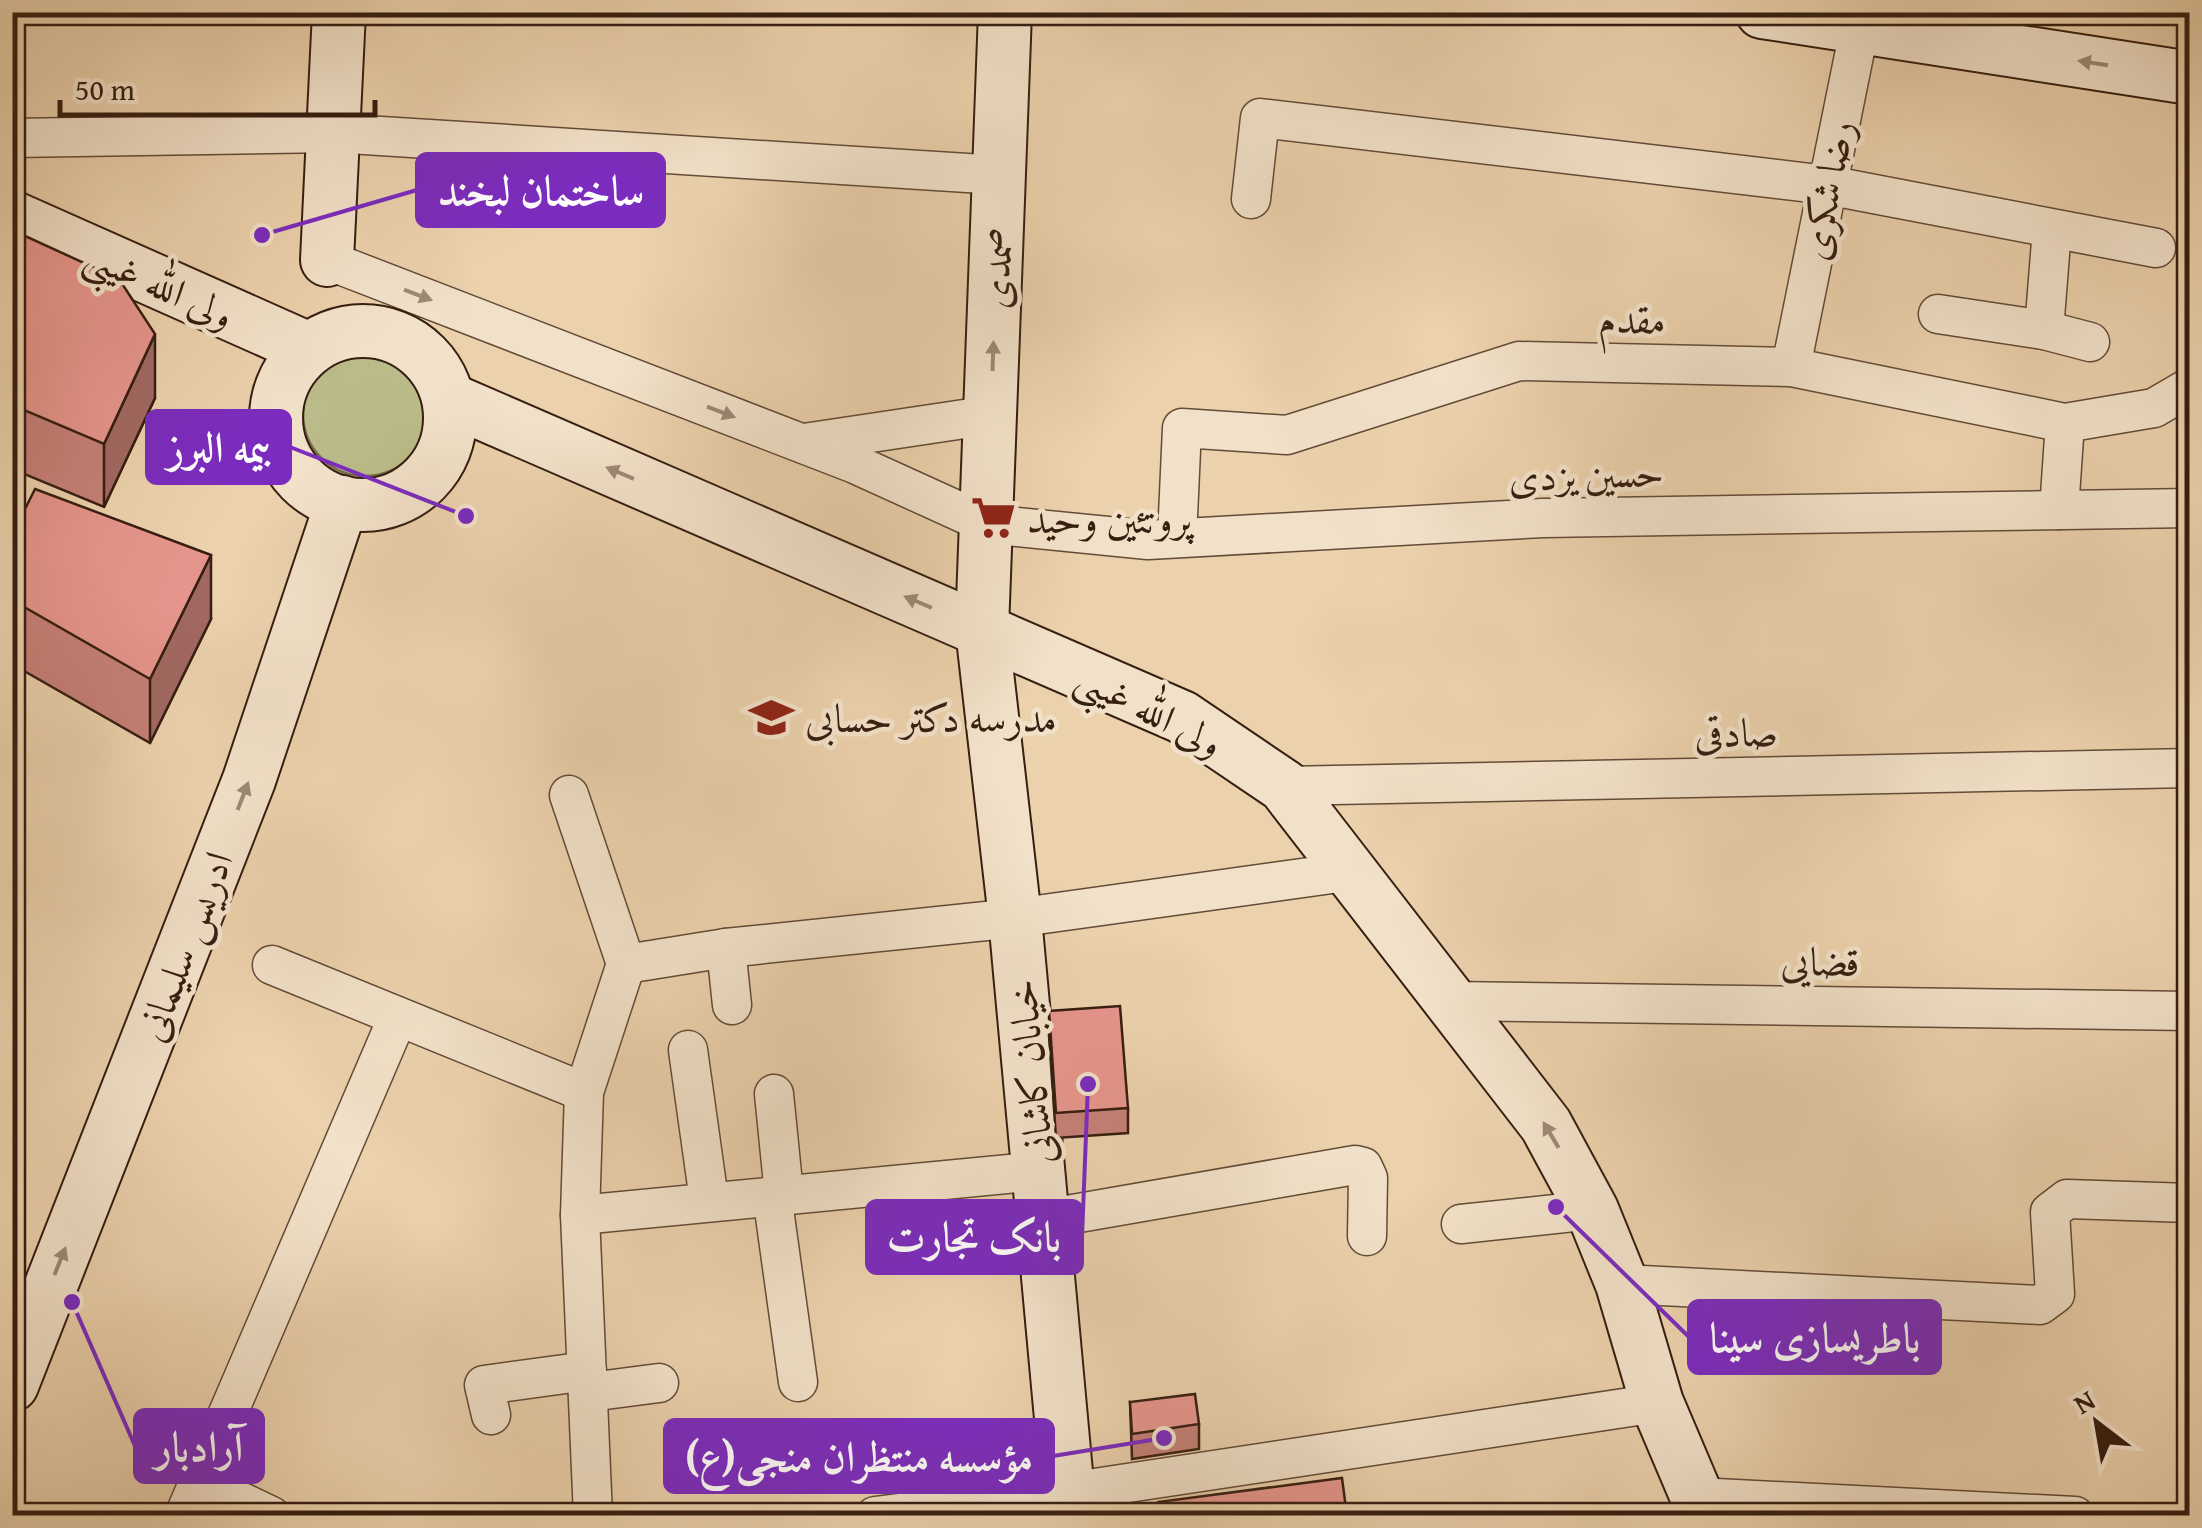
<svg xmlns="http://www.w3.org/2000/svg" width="2202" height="1528" font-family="'Gentium Book Plus',Amiri,serif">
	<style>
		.green { fill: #babb88; stroke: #786c4c; stroke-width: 2.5 }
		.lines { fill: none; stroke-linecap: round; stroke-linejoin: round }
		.street-casing { stroke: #634b38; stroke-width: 41 }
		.secondary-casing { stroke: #361e11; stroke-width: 56 }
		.street { stroke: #f2e1c9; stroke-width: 38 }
		.secondary { stroke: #f2e1c9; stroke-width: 52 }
		.wall { fill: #c68078; stroke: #361e11; stroke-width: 2.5 }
		.shaded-wall { fill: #a16862; stroke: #361e11; stroke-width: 2.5 }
		.building { fill: #e6958c; stroke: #361e11; stroke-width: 2.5 }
		.oneway { fill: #9d8976 }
		.labels { text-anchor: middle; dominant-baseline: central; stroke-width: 9; stroke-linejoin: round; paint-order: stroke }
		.street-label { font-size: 40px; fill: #361e11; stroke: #f2e1c9 }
		.poi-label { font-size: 40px; fill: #361e11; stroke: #f2e1c9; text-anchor: start }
		.leader { fill: none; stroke: #7b2cbf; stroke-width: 4 }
		.callout-dot { fill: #7b2cbf; stroke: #f2e1c9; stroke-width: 4 }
		.callout { fill: #7b2cbf; stroke: #7b2cbf; stroke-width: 4 }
		.callout-label { font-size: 42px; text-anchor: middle; font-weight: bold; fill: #fff }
	</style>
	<rect width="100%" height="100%" fill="#ebd1ac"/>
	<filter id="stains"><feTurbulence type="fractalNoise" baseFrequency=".002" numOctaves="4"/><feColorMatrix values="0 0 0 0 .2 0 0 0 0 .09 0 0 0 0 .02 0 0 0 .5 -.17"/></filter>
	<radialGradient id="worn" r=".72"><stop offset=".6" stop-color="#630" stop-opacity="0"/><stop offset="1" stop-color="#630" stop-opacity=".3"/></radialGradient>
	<circle class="green" cx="365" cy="414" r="62"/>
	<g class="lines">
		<defs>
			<g id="street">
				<path d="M12,138l321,-5 666,42"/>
				<path d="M1251,199l9,-81 567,67 329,63"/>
				<path d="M327,260l528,204 132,60 161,16 395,-22 647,-10"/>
				<path d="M1938,314l106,16 8,-101"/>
				<path d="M2044,330l46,12"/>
				<path d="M1791,367l69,-341"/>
				<path d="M804,443l187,-28"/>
				<path d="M2059,510l6,-87"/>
				<path d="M1177,538l5,-110 105,7 232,-74 272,6 274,56 89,-15 36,-21"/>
				<path d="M1284,786l906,-18"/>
				<path d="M569,795l57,169"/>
				<path d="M726,948l6,57"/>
				<path d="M272,965l312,127"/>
				<path d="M1448,1001l742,10"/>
				<path d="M688,1050l21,150"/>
				<path d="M774,1094l10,100"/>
				<path d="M772,1195l26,187"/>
				<path d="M580,1215l459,-44"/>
				<path d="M1044,1219l311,-54 8,2 5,11 -1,58"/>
				<path d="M1461,1224l131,-14"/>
				<path d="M1622,1284l418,21 15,-11 -5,-82 17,-13 123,4"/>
				<path d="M590,1392l69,-9"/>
				<path d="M491,1415l-7,-30 103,-14"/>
				<path d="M198,1481l73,35"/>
				<path d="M1697,1497l378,19"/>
				<path d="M184,1516l213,-497"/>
				<path d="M593,1516l-13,-301 4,-123 42,-128 100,-16 289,-30 338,-47"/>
				<path d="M875,1516l193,-24 589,-89"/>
			</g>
			<g id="secondary">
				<path d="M1005,12l-23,617 33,289 55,598"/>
				<path d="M1762,12l428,66"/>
				<path d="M12,217l297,132"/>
				<path d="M327,260l12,-248"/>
				<circle cx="363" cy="418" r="87"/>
				<path d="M449,399l733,318 102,69 262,339 46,85 30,74 35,119 48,113"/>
				<path d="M12,1385l237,-605 93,-278"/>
			</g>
		</defs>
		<use href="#street" class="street-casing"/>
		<use href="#secondary" class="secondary-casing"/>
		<use href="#street" class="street"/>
		<use href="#secondary" class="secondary"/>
	</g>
	<g class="wall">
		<path d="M12,230l143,168 -51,109 -92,-38z"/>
		<path d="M12,535l199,84 -61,124 -138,-79z"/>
		<path d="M1049,1011l79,97v25l-72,5 -7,-102z"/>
		<path d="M1130,1402l69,22v25l-67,10z"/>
	</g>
	<g class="shaded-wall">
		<path d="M155,334v64l-51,109v-63z"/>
		<path d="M211,555v64l-61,124v-64z"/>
	</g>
	<g class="building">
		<path d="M12,230l107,49 36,55 -51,110 -92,-39z"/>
		<path d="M35,489l176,66 -61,124 -138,-79v-65z"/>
		<path d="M1120,1006l8,102 -72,5 -7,-102z"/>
		<path d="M1195,1394l4,30 -67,10 -2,-32z"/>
		<path d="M1342,1478l5,38h-188l-1,-14z"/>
	</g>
	<defs><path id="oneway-solid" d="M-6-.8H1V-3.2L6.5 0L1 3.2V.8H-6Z" transform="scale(2.5)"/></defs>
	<g class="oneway">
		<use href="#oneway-solid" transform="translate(2093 63) rotate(-171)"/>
		<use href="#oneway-solid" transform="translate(418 295) rotate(21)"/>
		<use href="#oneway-solid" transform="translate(993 356) rotate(-88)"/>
		<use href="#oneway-solid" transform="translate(721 412) rotate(21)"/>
		<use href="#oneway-solid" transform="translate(620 473) rotate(-157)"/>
		<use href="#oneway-solid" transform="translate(918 602) rotate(-157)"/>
		<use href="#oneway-solid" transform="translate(243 796) rotate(-69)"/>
		<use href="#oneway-solid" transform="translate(1551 1135) rotate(-121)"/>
		<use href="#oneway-solid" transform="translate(60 1261) rotate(-68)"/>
	</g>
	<defs>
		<symbol id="supermarket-bare" viewBox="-9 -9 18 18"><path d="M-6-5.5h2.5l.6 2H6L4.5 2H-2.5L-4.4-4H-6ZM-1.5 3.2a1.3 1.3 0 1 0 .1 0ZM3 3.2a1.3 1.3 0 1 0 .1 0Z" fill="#8f2418" stroke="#f2e1c9" stroke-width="2.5" paint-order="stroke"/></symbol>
		<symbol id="school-bare" viewBox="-9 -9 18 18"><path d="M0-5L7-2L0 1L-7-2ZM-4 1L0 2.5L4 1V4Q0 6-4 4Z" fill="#8f2418" stroke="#f2e1c9" stroke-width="2.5" paint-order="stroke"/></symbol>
	</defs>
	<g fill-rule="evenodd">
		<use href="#supermarket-bare" x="962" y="486" width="63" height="63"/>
		<use href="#school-bare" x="740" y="686" width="63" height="63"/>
	</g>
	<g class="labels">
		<g class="street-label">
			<text transform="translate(1826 190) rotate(-79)">رضا شکری</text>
			<text transform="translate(996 268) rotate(-88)">صمدی</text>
			<text transform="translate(160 284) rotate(24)">ولی الله غیبی</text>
			<text transform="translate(1632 319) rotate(1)">مقدم</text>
			<text transform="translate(1586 474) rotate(-2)">حسین یزدی</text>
			<text transform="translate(1150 709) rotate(27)">ولی الله غیبی</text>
			<text transform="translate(1736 732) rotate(-1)">صادقی</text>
			<text transform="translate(184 946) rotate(-69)">ادریس سلیمانی</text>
			<text transform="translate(1820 961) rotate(1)">قضایی</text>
			<text transform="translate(1030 1072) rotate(-96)">خیابان کاشانی</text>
		</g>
		<g class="poi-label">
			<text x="1027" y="518">پروتئین وحید</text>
			<text x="805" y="717">مدرسه دکتر حسابی</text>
		</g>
	</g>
	<path class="leader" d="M262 235L417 190M466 516L290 447M1088 1084L1082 1237M1556 1207L1689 1337M72 1302L135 1446M1164 1438L1053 1456"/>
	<g class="callout-dot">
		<circle cx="262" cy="235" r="10"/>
		<circle cx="466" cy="516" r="10"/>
		<circle cx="1088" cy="1084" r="10"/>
		<circle cx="1556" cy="1207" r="10"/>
		<circle cx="72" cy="1302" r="10"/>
		<circle cx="1164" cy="1438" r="10"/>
	</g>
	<g class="callout">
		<rect x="417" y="154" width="247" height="72" rx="10"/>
		<rect x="147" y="411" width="143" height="72" rx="10"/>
		<rect x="867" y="1201" width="215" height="72" rx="10"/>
		<rect x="1689" y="1301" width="251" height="72" rx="10"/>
		<rect x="135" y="1410" width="128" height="72" rx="10"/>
		<rect x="665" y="1420" width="388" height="72" rx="10"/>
	</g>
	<g class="callout-label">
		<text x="541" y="205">ساختمان لبخند</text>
		<text x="219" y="462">بیمه البرز</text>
		<text x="974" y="1251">بانک تجارت</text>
		<text x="1815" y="1352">باطریسازی سینا</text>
		<text x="199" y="1461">آرادبار</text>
		<text x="859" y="1471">مؤسسه منتظران منجی(ع)</text>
	</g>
	<rect width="2202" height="1528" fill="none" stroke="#ebd1ac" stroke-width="50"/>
	<rect x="15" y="15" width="2172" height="1498" fill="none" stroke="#361e11" stroke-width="5"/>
	<rect x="25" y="25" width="2152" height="1478" fill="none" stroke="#361e11" stroke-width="2.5"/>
	<g transform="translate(2097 1423) rotate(329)" stroke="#f2e1c9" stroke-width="8" paint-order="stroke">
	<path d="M0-8L18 38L0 25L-18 38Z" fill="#361e11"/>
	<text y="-15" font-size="28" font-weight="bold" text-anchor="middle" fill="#361e11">N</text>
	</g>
	<path d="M60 100v15h315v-15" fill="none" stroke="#361e11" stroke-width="5"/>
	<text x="75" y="100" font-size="30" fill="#361e11" stroke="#f2e1c9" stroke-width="8" paint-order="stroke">50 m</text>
	<rect width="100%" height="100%" filter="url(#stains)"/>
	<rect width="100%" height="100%" fill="url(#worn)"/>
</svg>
